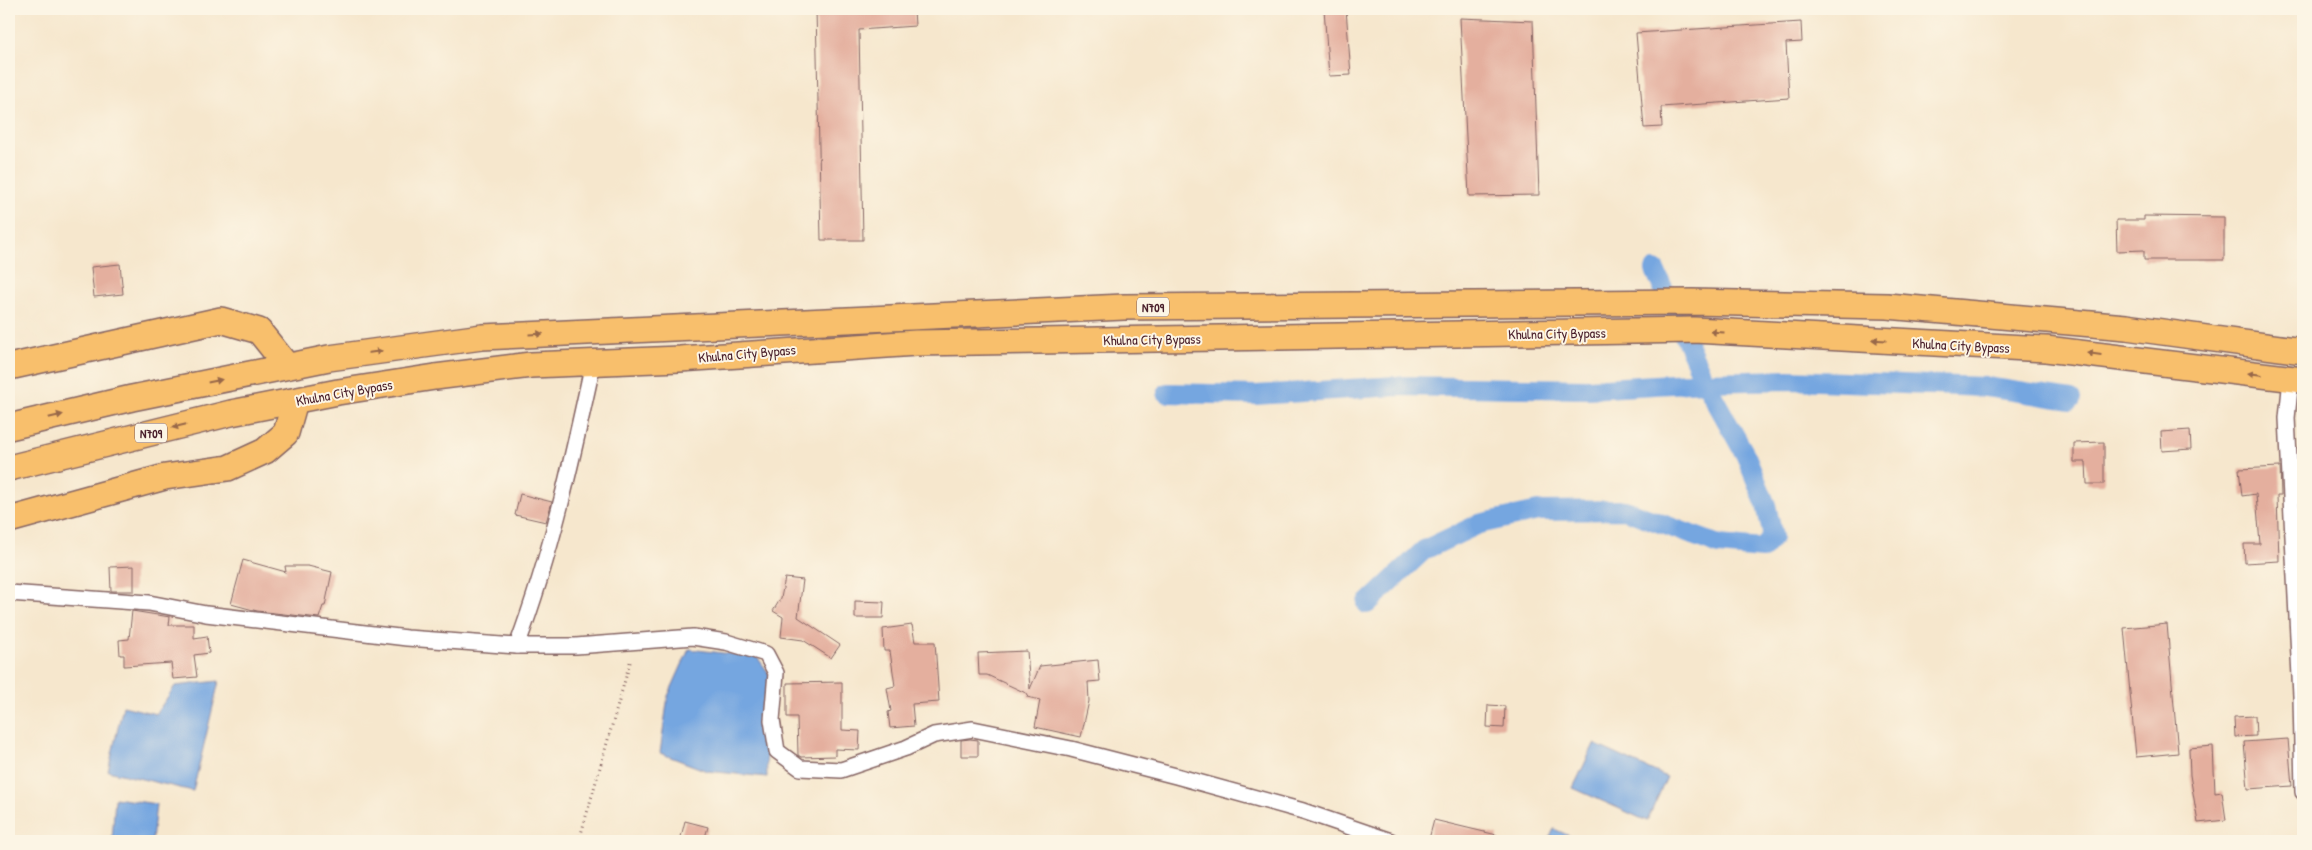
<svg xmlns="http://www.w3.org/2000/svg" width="2312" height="850" font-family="'Patrick Hand',sans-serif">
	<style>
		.water { fill: #75a6e0; stroke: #606286 }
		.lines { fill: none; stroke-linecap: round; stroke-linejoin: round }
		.canal { stroke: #75a6e0; stroke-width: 20 }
		.building { fill: #e4af9e }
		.minor-casing { stroke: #866564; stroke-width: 18 }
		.trunk-casing { stroke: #866564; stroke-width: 28 }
		.path { stroke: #866564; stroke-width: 3; stroke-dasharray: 1 4; stroke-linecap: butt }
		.minor { stroke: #fff; stroke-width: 15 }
		.trunk { stroke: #f8bf6c; stroke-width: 25 }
		.oneway { fill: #986748 }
		.labels { text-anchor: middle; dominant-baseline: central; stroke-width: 4; stroke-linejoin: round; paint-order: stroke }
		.shield { fill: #fcf5e5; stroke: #7f5f63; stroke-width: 1 }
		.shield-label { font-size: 12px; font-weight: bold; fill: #4a1f2b }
		.street-label { font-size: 14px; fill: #4a1f2b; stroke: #fcf5e5 }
	</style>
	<rect width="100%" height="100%" fill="#fcf5e5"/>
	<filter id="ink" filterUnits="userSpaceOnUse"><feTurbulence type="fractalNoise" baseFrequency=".02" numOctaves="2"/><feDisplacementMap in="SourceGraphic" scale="10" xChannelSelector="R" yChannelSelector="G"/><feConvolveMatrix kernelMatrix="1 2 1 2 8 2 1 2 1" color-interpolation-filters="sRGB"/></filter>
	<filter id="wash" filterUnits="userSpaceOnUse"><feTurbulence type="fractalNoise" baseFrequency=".0096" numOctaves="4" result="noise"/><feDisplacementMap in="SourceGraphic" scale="20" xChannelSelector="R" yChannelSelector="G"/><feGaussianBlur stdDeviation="1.12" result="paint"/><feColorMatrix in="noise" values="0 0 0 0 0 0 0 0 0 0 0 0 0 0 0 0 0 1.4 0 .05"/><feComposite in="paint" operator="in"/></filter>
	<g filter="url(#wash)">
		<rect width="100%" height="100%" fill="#f6e7cd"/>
		<g class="water">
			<path d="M689,649l68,8 14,19 -6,36 2,65 -60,-6 -47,-18 8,-57z"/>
			<path d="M219,681l-26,110 -85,-20 15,-65 33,8 19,-28z"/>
			<path d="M1594,744l73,33 -20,44 -74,-33z"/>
			<path d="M115,798l41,6 -4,37h-40z"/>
			<path d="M1554,829l27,12h-33z"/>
		</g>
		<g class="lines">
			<g class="canal">
				<path d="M1167,393l89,2 140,-9 192,3 117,-7 84,-2 197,7 85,13"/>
				<path d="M1367,604l57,-54 55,-26 59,-13 87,-1 94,35 43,4 11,-12 -7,-32 -20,-49 -41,-74 -50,-112"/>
			</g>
		</g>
		<g id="blocks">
			<g class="building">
				<path d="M816,9h43v2l55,-2 1,17 -56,4 4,210h-42z"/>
				<path d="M1324,9h22l5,66 -22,1z"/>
				<path d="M1460,18l73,3 6,174 -70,1z"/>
				<path d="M1801,22l1,20 -16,1 3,55 -128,9 1,20 -18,1 -8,-95z"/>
				<path d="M2144,216l80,1v43h-80v-10l-27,1 -1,-31h28z"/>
				<path d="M120,264l3,30 -29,3 -3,-30z"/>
				<path d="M2190,430l1,19 -29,2 -1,-19z"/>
				<path d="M2104,442v42h-17l-1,-22h-12v-19z"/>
				<path d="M2280,467l1,28h-4l2,66 -34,2 -1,-19h16l-4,-50 -14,2 -3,-27z"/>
				<path d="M520,494l32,8 -6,20 -31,-7z"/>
				<path d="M243,560l43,12 -1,-6h23l24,6 -7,34h-2l-4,12 -62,-7 -26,-7z"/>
				<path d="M134,566v25h-23l-1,-24z"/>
				<path d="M785,578l18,2 -5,37 42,28 -9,13 -28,-18 -22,-3 2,-20 -10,-6 8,-13z"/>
				<path d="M855,601l29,1 -1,16h-28z"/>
				<path d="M132,611l38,6 -1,8h25v13l13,-2 2,17 -15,2 3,22 -24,2 -2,-16 -47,3v-11h-4l-1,-15 10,-1z"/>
				<path d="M2167,624l11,129 -42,4 -12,-129z"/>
				<path d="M912,625l3,17h20l4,60 -27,2 2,22 -24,2 -2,-16 3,-1 -4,-23 8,-2 -5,-35h-6l-1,-22z"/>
				<path d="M1027,651l3,38 10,-23 58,-6 2,21 -12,1 1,19 -8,36 -46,-10 5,-27 -13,-3 1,-3 -41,-19h-8l-1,-22z"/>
				<path d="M842,682v48l18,1 -1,19 -24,-1v7l-34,1 -3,-2 -1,-38h-10v-34z"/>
				<path d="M1488,705l17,1 -1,22 -17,-1z"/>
				<path d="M2255,716l1,20 -21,1 -1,-20z"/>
				<path d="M970,739l8,1v16h-17v-16z"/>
				<path d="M2288,739l4,47 -44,3 -4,-47z"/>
				<path d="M2213,746l2,47 7,-1 4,28 -28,3 -8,-48 -1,-27z"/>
				<path d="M1434,820l63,15 -1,6h-59l-8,-2z"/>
				<path d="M685,821l23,6 -4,14h-24z"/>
			</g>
		</g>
	</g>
	<g filter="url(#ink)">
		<use href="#blocks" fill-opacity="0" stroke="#866564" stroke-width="1"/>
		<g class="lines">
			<defs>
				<g id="minor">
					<path d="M2291,379l-4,39 14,278 2,96"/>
					<path d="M9,593l140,10 57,11 201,24 110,8h59l117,-9 33,5 40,12 10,19 -4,47 5,31 23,17 41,2 65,-22 28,-13 39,-6 98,20 105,27 127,35 88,30"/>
					<path d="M517,646c35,-94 55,-186 76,-283"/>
				</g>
				<g id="trunk">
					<path d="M9,367l212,-47 38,11 28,35"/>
					<path d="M9,427l123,-29 197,-40 153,-21 642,-30 568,-5 195,4 239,21 177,24"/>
					<path d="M9,468l222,-55 107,-21 97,-15 96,-12 149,-6 236,-16 778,-13 352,19 257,31"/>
					<path d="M9,520l156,-43 63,-9 37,-17 21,-18 9,-32"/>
				</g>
			</defs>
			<use href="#minor" class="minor-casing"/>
			<use href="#trunk" class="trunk-casing"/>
			<path class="path" d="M579,841l52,-182"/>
			<use href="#minor" class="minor"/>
			<use href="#trunk" class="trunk"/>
		</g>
		<defs><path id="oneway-solid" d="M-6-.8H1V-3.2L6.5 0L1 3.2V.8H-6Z" transform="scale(1.25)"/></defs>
		<g class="oneway">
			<use href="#oneway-solid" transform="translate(1717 332) rotate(-177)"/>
			<use href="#oneway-solid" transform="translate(536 334) rotate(-3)"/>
			<use href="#oneway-solid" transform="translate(1879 340) rotate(-176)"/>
			<use href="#oneway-solid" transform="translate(375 352) rotate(-8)"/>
			<use href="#oneway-solid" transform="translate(2094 354) rotate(-173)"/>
			<use href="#oneway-solid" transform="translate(2255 374) rotate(-173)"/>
			<use href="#oneway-solid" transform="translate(215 381) rotate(-12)"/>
			<use href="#oneway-solid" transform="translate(56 416) rotate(-13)"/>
			<use href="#oneway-solid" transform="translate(179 426) rotate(166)"/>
		</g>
	</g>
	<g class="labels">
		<g class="shield">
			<rect x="1137" y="297.5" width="32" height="19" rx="4"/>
			<rect x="135" y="423.5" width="32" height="19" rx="4"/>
		</g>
		<g class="shield-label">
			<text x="1153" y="307">N709</text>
			<text x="151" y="433">N709</text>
		</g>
		<g class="street-label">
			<text transform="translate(1557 333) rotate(-1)">Khulna City Bypass</text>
			<text transform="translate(1152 339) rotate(-1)">Khulna City Bypass</text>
			<text transform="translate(1961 345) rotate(3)">Khulna City Bypass</text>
			<text transform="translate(747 353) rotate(-5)">Khulna City Bypass</text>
			<text transform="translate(344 392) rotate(-10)">Khulna City Bypass</text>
		</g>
	</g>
	<rect width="2312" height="850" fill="none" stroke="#fcf5e5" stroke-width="30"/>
</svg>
